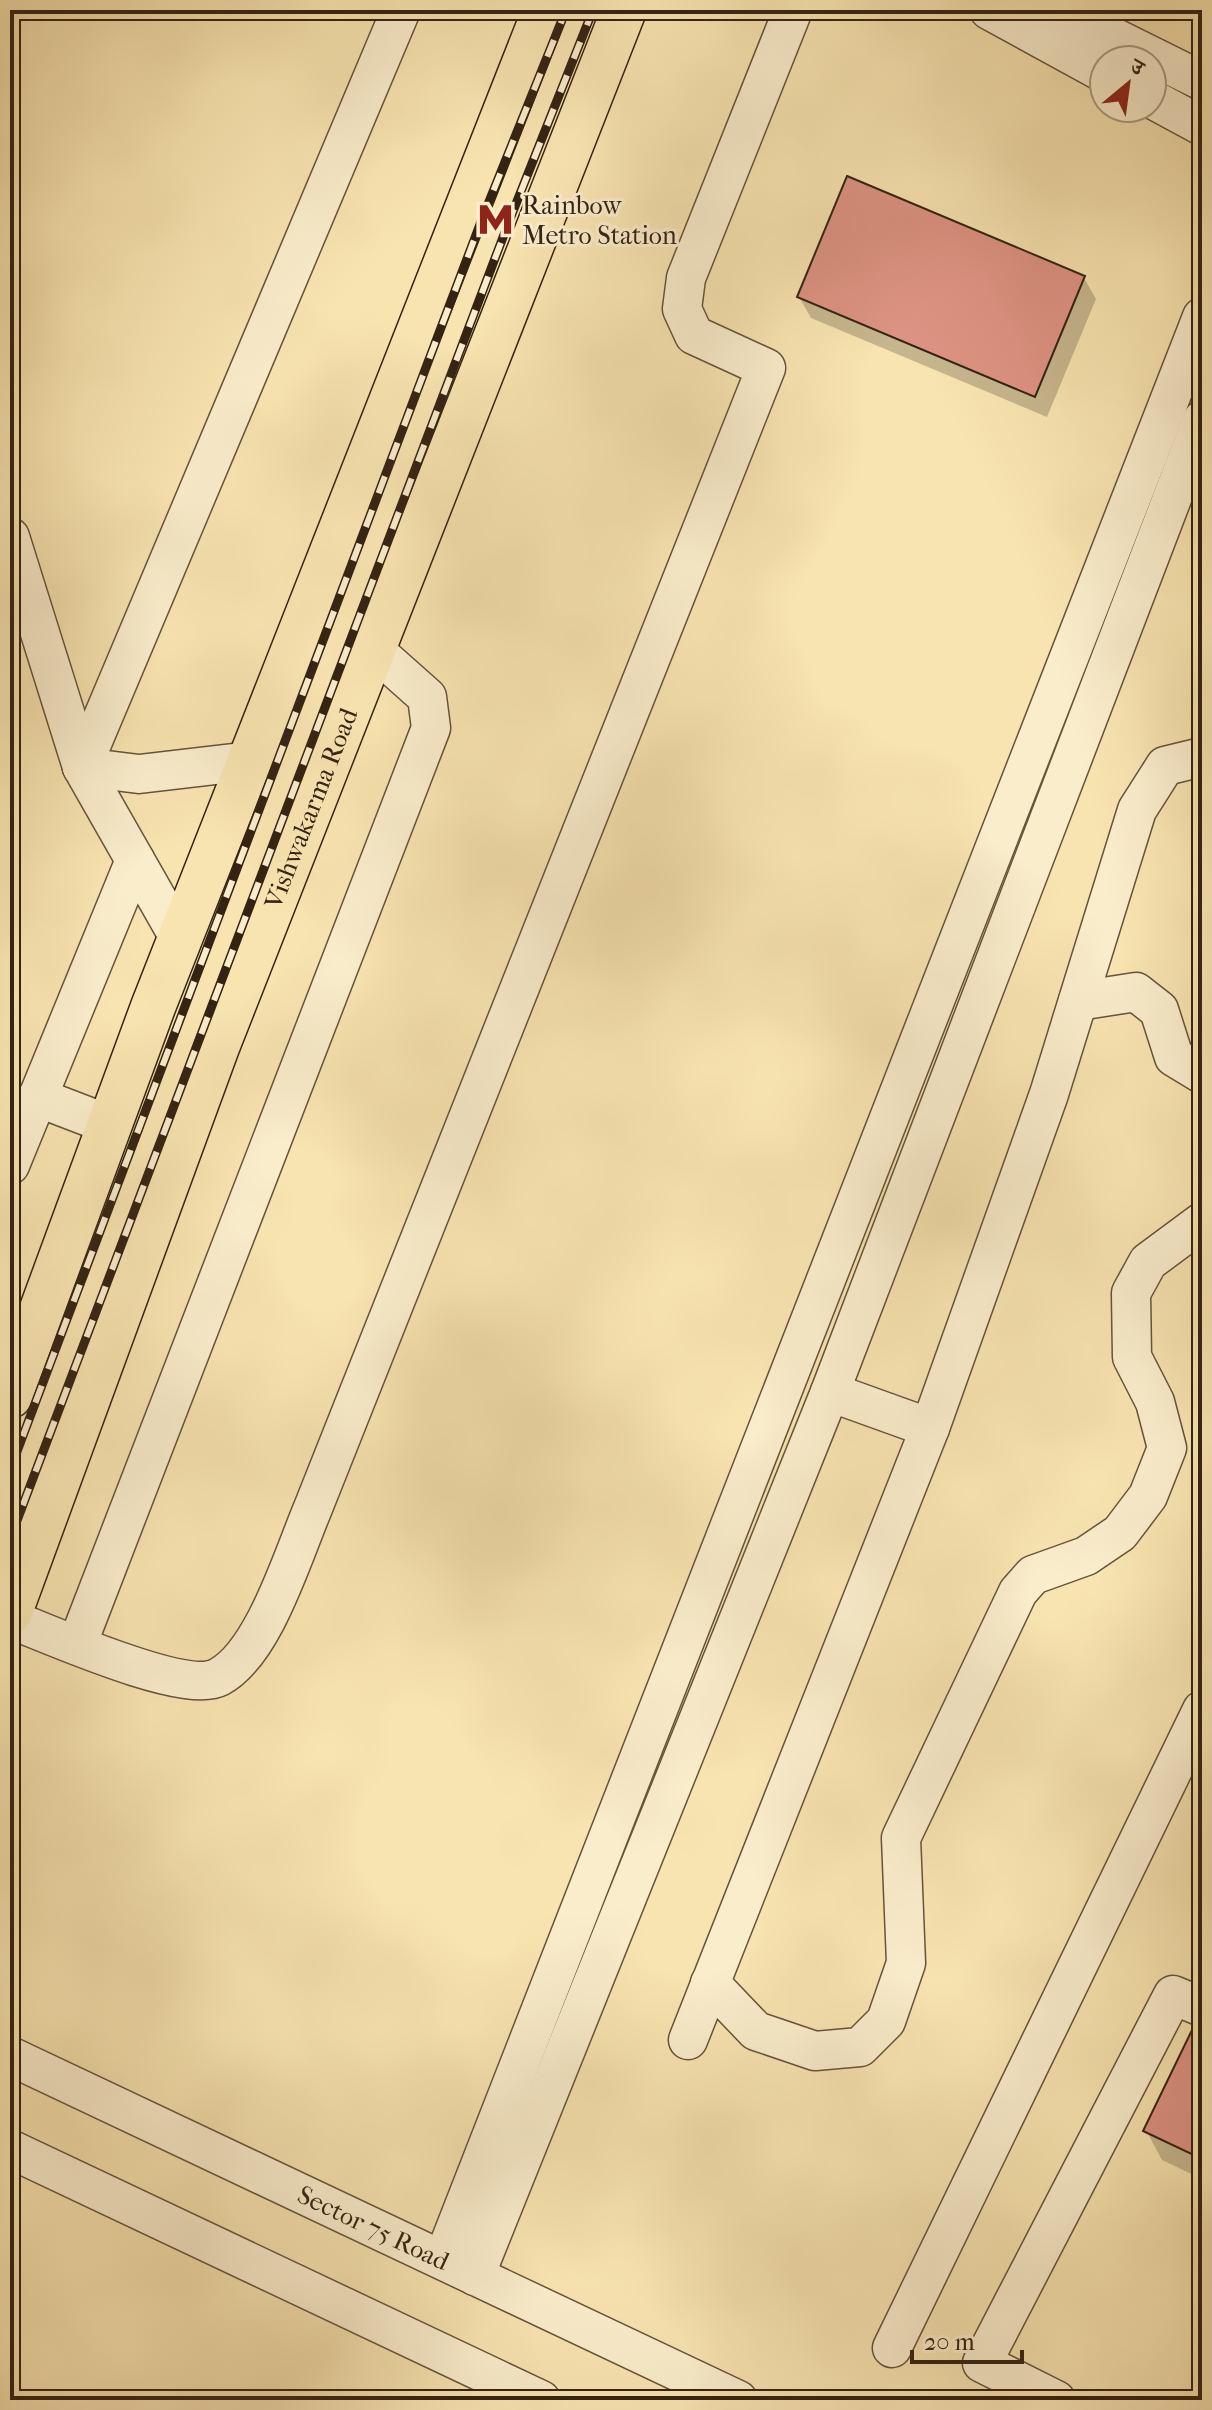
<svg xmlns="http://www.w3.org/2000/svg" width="1212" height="2410" font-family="'IM FELL French Canon','Noto Serif Devanagari',serif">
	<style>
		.shadow { fill: #0003 }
		.building { fill: #dd9383; stroke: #342313; stroke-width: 2 }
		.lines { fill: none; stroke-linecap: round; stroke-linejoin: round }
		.minor-casing { stroke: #65533a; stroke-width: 41 }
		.major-casing { stroke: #342313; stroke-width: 47 }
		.minor { stroke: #faedcc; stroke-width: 38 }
		.major { stroke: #f8e4b1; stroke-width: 44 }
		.rail-casing { stroke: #342313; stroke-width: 9 }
		.rail { stroke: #faedcc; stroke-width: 6; stroke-dasharray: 18; stroke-linecap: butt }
		.labels { text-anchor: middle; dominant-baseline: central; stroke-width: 6; stroke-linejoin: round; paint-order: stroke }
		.poi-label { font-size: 26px; fill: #342313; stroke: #faedcc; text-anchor: start }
		.street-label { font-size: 26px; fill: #342313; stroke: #faedcc }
	</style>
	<rect width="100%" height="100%" fill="#f8e4b1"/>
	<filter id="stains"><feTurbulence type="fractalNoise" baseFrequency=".0025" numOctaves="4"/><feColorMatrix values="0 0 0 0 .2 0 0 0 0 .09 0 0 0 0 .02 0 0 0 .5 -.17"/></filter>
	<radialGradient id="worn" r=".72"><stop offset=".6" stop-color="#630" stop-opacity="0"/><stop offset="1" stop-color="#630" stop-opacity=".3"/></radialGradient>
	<g class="shadow">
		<path d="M1084,278l12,21 -49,118 -236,-99 -12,-21z"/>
		<path d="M1202,2037v142l-40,-19 -16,-30z"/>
	</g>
	<g class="building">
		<path d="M847,176l238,100 -50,121 -238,-100z"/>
		<path d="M1192,2030l10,5v124l-59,-28z"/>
	</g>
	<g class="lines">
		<defs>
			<g id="minor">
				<path d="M989,10l115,63"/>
				<path d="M1059,10l143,71"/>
				<path d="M1152,99l50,27"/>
				<path d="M10,537l72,230 98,172"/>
				<path d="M82,767l319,-757"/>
				<path d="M82,767l57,7 111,-13"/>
				<path d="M1078,1001l58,-9 23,18 15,47 28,17"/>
				<path d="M37,1097l73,28"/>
				<path d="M10,1165l125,-305"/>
				<path d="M830,1392l100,36"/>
				<path d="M10,1619c39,15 175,76 209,58 45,-24 74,-122 94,-169l453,-1140 -72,-33 -12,-26 4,-31 107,-268"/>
				<path d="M77,1645l354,-917 -4,-31 -54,-48"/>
				<path d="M710,1983l46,48 59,20 45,-4 26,-26 20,-58 -5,-125 117,-246 15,-17 53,-19 34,-23 28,-37 19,-48 -12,-46 -23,-45 -1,-64 17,-31 54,-40"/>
				<path d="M688,2040l242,-612 119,-334 88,-284 28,-44 37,-9"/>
				<path id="s1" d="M10,2056l728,344"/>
				<path d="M10,2149l531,251"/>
				<path d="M443,2260l759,-1943"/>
				<path d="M475,2276l355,-884 372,-972"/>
				<path d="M892,2348l310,-638"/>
				<path d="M1056,2400l-74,-37 191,-368 29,12"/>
			</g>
			<g id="major">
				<path d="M10,1396l143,-389 392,-997"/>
				<path id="s2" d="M10,1612l207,-565 407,-1037"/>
			</g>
		</defs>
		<use href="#minor" class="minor-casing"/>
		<use href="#major" class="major-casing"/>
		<use href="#minor" class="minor"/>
		<use href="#major" class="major"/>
		<defs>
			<g id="rail">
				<path d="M10,1470l472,-1251 84,-209"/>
				<path d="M10,1539l498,-1315 85,-214"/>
			</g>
		</defs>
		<use href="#rail" class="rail-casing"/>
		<use href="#rail" class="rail"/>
	</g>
	<defs>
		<symbol id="metro-bare" viewBox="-9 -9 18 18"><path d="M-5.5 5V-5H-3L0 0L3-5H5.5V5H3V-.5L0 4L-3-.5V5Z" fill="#8f2418" stroke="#faedcc" stroke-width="2.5" paint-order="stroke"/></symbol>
	</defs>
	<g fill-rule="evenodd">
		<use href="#metro-bare" x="470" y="194" width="51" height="51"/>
	</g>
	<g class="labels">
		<g class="poi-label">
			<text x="522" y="205">Rainbow<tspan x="522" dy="30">Metro Station</tspan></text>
		</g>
		<g class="street-label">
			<text stroke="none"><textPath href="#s2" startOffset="858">Vishwakarma Road</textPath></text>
			<text stroke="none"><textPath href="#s1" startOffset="402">Sector 75 Road</textPath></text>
		</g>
	</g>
	<rect width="1212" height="2410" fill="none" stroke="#f8e4b1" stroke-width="40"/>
	<rect x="12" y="12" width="1188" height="2386" fill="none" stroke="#342313" stroke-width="4"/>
	<rect x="20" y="20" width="1172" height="2370" fill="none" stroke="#342313" stroke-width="2"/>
	<g transform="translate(1128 84) rotate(29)"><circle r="38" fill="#faedcc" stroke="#ab9c82" stroke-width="2"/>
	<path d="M0-6L14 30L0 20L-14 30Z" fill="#8f2418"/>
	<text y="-12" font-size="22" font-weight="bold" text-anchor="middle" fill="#342313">उ</text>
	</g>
	<path d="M912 2350v12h110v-12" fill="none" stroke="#342313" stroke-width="4"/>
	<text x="924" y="2350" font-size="24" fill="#342313" stroke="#faedcc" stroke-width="6" paint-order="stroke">20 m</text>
	<rect width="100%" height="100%" filter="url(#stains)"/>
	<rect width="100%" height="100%" fill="url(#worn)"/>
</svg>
